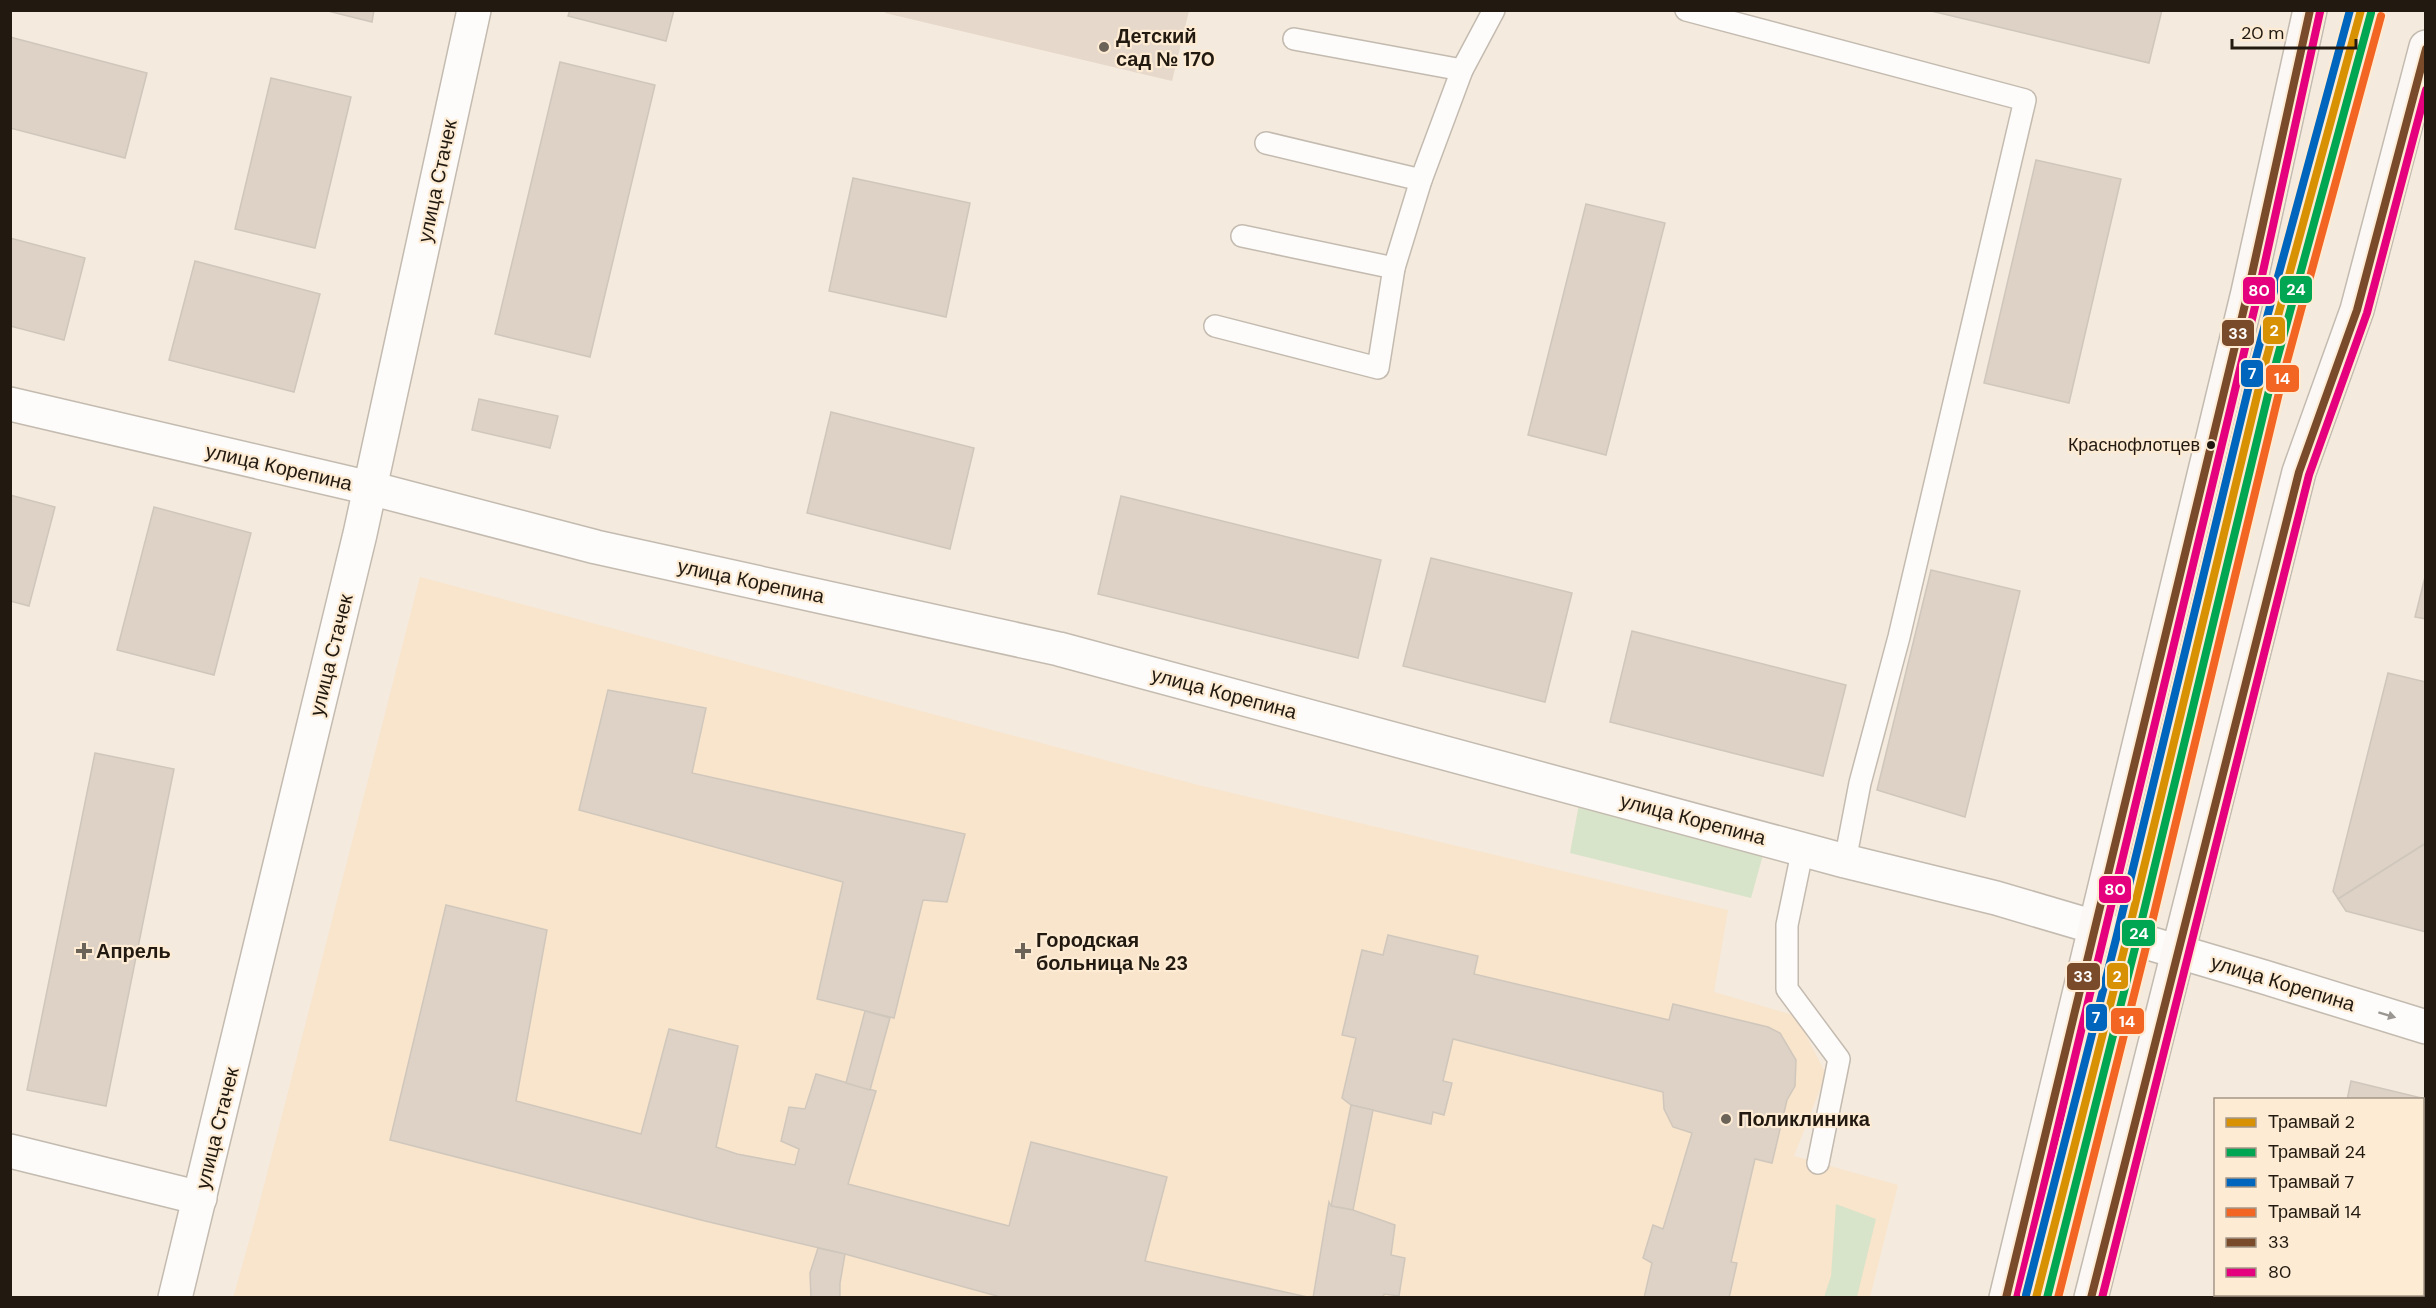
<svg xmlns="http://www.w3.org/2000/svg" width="2436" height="1308" font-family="'DM Sans',sans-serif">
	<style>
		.built { fill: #f9e4cc }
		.education { fill: #e6d8ca }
		.green { fill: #d8e4ca }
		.building { fill: #ddd2c5; stroke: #d0c7bc; stroke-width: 1.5 }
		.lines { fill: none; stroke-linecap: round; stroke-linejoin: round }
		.service-casing { stroke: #c4bbb0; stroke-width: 24 }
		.minor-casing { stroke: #c4bbb0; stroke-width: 36 }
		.secondary-casing { stroke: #c4bbb0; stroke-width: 36 }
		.service { stroke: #fdfcfa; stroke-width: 21 }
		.minor { stroke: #fdfcfa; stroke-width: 33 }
		.secondary { stroke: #fbf8f6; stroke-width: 33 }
		.bus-1-casing { stroke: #fdebd4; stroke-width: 12 }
		.bus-2-casing { stroke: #fdebd4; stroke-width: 12 }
		.bus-1 { stroke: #7a4b2a; stroke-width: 8 }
		.bus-2 { stroke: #e5007d; stroke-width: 8 }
		.tram-1-casing { stroke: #fdebd4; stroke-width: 12 }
		.tram-2-casing { stroke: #fdebd4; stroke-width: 12 }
		.tram-3-casing { stroke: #fdebd4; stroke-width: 12 }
		.tram-4-casing { stroke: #fdebd4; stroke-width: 12 }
		.tram-1 { stroke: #d79102; stroke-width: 8 }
		.tram-2 { stroke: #00a651; stroke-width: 8 }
		.tram-3 { stroke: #0065bd; stroke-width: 8 }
		.tram-4 { stroke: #f26522; stroke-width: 8 }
		.oneway { fill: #9a9691 }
		.poi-dot { fill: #6c6358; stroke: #fdebd4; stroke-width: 2 }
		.bus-dot { fill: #221a10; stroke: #fdebd4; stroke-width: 2 }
		.labels { text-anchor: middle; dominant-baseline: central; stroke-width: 4.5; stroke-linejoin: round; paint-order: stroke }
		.bus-label { font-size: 18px; fill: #221a10; stroke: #fdebd4; text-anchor: end }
		.poi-label { font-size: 20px; font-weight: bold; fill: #221a10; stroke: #fdebd4; text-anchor: start }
		.street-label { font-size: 20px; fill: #221a10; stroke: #fdebd4 }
		.line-badge { stroke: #fdebd4; stroke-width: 2 }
		.badge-label { font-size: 16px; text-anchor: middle; font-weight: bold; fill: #fff }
	</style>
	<rect width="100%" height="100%" fill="#f4eadd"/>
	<path class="built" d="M420,577l778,208 530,125 -14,82 82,24 30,58 -32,82 104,29 -28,112 -1637,1 24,-85z"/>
	<path class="education" d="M886,11l303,-1v1l-17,70 -287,-68z"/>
	<g class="green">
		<path d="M1579,804l184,51 -12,43 -181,-45z"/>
		<path d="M1836,1204l40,15 -19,78h-33l7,-21z"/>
	</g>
	<g class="building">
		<path d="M324,10h50l-2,12z"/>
		<path d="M570,10h104l-8,31 -98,-25z"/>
		<path d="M1927,10h235l-13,53z"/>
		<path d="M10,37l137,36 -22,85 -115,-30z"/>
		<path d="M560,62l95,23 -65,272 -95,-23z"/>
		<path d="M271,78l80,19 -36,151 -80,-19z"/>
		<path d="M2036,160l85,19 -52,224 -85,-20z"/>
		<path d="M853,178l117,25 -24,114 -117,-26z"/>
		<path d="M1586,204l79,19 -59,232 -78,-20z"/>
		<path d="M10,238l75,20 -21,82 -54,-14z"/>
		<path d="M195,261l125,33 -26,98 -125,-32z"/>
		<path d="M479,399l79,17 -8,32 -78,-18z"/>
		<path d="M831,412l143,36 -24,101 -143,-36z"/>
		<path d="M10,495l45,12 -26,99 -19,-5z"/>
		<path d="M1121,496l260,64 -23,98 -260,-64z"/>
		<path d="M154,507l97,26 -37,142 -97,-25z"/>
		<path d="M1431,558l141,35 -27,109 -142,-36z"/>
		<path d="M1931,570l89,21 -55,226 -88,-27z"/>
		<path d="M2426,573v46l-11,-2z"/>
		<path d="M1632,631l214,54 -23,91 -213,-54z"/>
		<path d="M2388,673l38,9v161l-88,56 -5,-8z"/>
		<path d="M608,690l98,18 -14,65 273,61 -18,68 -24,-2 -29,118 -77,-19 26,-117 -264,-72z"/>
		<path d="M95,753l79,16 -68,337 -79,-16z"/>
		<path d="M2426,843v89l-80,-21 -8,-12z"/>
		<path d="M446,905l101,25 -31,171 125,33 28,-105 69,17 -22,101 21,7 58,11 4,-16 -18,-8 8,-34 16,2 11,-35 60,17 -28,93 161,42 22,-84 136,35 -22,84 167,37h-308l-159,-44 -140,-33 -315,-81z"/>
		<path d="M1388,935l90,21 -4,18 195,46 4,-16 95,23 12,6 16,27 -1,26 -8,14 -15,63 -17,-4 -24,103 6,1 -8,35h-85l8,-35 -9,-5 10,-33 10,4 29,-96 -19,-6 -9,-18 -1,-17 -210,-53 -10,42 9,2 -8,32 -11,-3 -2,12 -80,-19 -9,-7 14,-60 -14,-3 20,-85 21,5z"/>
		<path d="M865,1011l25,7 -20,72 -24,-7z"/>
		<path d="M2351,1081l75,18v83l-4,-1v-81h-75z"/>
		<path d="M1351,1105l22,5 -20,100 -22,-4z"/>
		<path d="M1329,1202l2,4 22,4 42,15 -4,30 14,3 -6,38 -15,-2 -1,4h-70z"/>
		<path d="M818,1248l27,6 -5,29v15h-29l-1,-25z"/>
		<path d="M2227,1294h77l-1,4h-77z"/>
	</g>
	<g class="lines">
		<defs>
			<g id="service">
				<path d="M1686,10l339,90 -126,537 -39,146 -15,78"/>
				<path d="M1294,39l168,31"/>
				<path d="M1266,143l155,37"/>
				<path d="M1242,236l152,32"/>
				<path d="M1215,326l163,42 16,-100 27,-88 41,-110 32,-60"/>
				<path d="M1803,848l-16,77v64l52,70 -21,104"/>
			</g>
			<g id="minor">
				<path d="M10,404l360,84 226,59 463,102 786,212 151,37 268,79 162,50"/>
				<path d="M10,1151l190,47"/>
				<path d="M175,1298l185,-764 114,-524"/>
			</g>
			<g id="secondary">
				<path d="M2006,1298l242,-1006 62,-282"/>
				<path d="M2091,1298l208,-826 58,-162 69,-263"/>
			</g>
		</defs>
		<use href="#service" class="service-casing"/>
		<use href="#minor" class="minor-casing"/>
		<use href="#secondary" class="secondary-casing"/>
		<use href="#service" class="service"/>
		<use href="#minor" class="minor"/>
		<use href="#secondary" class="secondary"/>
		<defs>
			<g id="bus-1">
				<path d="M2006,1298l242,-1006 62,-282"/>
				<path d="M2091,1298l208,-826 58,-162 69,-261"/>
			</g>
			<g id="bus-2">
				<path d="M2017,1298l241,-1004 62,-282"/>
				<path d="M2102,1298l207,-823 58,-162 59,-223"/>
			</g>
		</defs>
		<use href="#bus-1" class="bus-1-casing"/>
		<use href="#bus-2" class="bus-2-casing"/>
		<use href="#bus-1" class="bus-1"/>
		<use href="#bus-2" class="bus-2"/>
		<defs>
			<path id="tram-1" d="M2036,1298l91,-360 136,-567 98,-361"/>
			<path id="tram-2" d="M2047,1298l90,-358 136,-566 98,-361"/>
			<path id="tram-3" d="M2026,1295l91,-360 136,-566 97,-359"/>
			<path id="tram-4" d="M2058,1298l89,-355 136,-567 98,-360"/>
		</defs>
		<use href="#tram-1" class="tram-1-casing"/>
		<use href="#tram-2" class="tram-2-casing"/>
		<use href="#tram-3" class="tram-3-casing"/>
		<use href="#tram-4" class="tram-4-casing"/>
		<use href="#tram-1" class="tram-1"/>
		<use href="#tram-2" class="tram-2"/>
		<use href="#tram-3" class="tram-3"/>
		<use href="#tram-4" class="tram-4"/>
	</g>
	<defs><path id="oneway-solid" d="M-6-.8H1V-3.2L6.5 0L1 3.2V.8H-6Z" transform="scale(1.5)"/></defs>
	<use class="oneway" href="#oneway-solid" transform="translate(2387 1015) rotate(17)"/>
	<g class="poi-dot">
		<circle cx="1104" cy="47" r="6"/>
		<path d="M81 942h6v6h6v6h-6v6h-6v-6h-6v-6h6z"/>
		<path d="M1020 942h6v6h6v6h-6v6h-6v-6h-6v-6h6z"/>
		<circle cx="1726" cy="1119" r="6"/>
	</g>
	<circle class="bus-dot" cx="2211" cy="445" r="5"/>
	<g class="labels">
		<g class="bus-label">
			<text x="2200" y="445">Краснофлотцев</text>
		</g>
		<g class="poi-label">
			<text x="1116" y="36">Детский<tspan x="1116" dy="23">сад № 170</tspan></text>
			<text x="1036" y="940">Городская<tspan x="1036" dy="23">больница № 23</tspan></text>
			<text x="96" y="951">Апрель</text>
			<text x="1738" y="1119">Поликлиника</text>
		</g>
		<g class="street-label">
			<text transform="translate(437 181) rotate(-78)">улица Стачек</text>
			<text transform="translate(279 467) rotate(13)">улица Корепина</text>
			<text transform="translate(751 581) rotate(12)">улица Корепина</text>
			<text transform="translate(331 655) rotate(-76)">улица Стачек</text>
			<text transform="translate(1224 693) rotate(15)">улица Корепина</text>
			<text transform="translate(1693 819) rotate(15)">улица Корепина</text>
			<text transform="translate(2283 983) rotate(17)">улица Корепина</text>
			<text transform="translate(217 1128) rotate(-76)">улица Стачек</text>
		</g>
	</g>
	<g class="line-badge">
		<rect x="2279" y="275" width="34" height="29" rx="6" fill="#00a651"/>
		<rect x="2242" y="276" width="34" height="29" rx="6" fill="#e5007d"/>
		<rect x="2262" y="316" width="24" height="29" rx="6" fill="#d79102"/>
		<rect x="2221" y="319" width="34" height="28" rx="6" fill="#7a4b2a"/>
		<rect x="2240" y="359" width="24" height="29" rx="6" fill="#0065bd"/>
		<rect x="2265" y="364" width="35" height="29" rx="6" fill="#f26522"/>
		<rect x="2098" y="875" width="34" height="29" rx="6" fill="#e5007d"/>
		<rect x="2121" y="919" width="35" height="28" rx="6" fill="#00a651"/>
		<rect x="2106" y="962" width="23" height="28" rx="6" fill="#d79102"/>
		<rect x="2066" y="962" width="35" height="29" rx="6" fill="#7a4b2a"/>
		<rect x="2085" y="1003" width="23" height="29" rx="6" fill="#0065bd"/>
		<rect x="2110" y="1007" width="35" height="28" rx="6" fill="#f26522"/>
	</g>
	<g class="badge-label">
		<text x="2296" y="295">24</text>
		<text x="2259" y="296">80</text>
		<text x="2274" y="336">2</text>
		<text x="2238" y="339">33</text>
		<text x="2252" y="379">7</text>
		<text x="2282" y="384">14</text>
		<text x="2115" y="895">80</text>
		<text x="2139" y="939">24</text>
		<text x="2117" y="982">2</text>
		<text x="2083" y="982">33</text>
		<text x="2096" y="1023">7</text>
		<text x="2127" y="1027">14</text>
	</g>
	<rect width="2436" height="1308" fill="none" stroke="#221a10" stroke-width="24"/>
	<rect x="2214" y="1098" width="210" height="198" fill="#fdebd4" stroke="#a59786" stroke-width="1.5"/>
	<rect x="2226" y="1118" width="30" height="9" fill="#d79102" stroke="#a59786" stroke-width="1.5"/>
	<text x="2268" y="1128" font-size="18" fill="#221a10">Трамвай 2</text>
	<rect x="2226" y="1148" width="30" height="9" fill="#00a651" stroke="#a59786" stroke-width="1.5"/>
	<text x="2268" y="1158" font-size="18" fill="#221a10">Трамвай 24</text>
	<rect x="2226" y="1178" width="30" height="9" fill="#0065bd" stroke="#a59786" stroke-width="1.5"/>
	<text x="2268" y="1188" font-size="18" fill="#221a10">Трамвай 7</text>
	<rect x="2226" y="1208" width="30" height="9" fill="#f26522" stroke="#a59786" stroke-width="1.5"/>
	<text x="2268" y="1218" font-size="18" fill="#221a10">Трамвай 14</text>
	<rect x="2226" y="1238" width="30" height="9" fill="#7a4b2a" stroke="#a59786" stroke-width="1.5"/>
	<text x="2268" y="1248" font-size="18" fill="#221a10">33</text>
	<rect x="2226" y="1268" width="30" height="9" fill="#e5007d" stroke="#a59786" stroke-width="1.5"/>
	<text x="2268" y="1278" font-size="18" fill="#221a10">80</text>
	<path d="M2232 39v9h124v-9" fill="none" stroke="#221a10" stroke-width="3"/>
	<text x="2241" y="39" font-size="18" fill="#221a10" stroke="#fdebd4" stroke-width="4.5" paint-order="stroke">20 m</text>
</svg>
